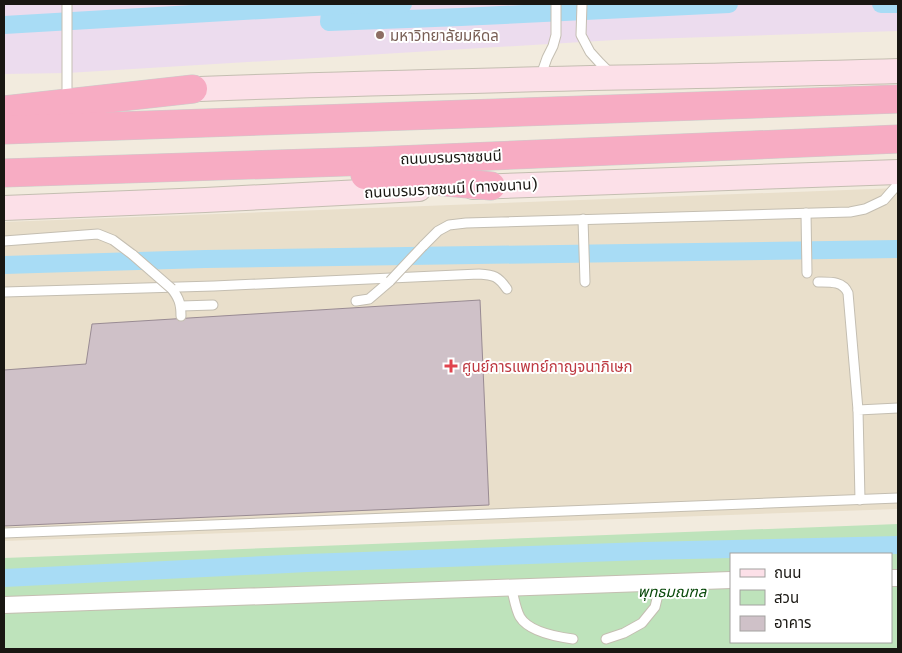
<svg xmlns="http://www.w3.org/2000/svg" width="902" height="653" font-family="Merriweather,'Noto Sans Thai',serif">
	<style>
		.built { fill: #e9dfcb }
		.education { fill: #ecdcee }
		.green { fill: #bee3bb; fill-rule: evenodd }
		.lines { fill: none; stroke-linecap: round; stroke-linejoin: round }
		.canal { stroke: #a8dcf5; stroke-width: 18 }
		.building { fill: #cfc1c8; stroke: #998b93 }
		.service-casing { stroke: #c4beb1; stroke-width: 11 }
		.minor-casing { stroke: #c4beb1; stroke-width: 18 }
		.secondary-casing { stroke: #c4beb1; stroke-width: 26 }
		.trunk-casing { stroke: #cccccb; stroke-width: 29 }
		.service { stroke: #fff; stroke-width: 9 }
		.minor { stroke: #fff; stroke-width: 16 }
		.secondary { stroke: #fce0e8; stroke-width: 24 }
		.trunk { stroke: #f7acc3; stroke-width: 28 }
		.service-bridge-casing { stroke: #c4beb1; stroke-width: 11; stroke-linecap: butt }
		.service-bridge { stroke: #fff; stroke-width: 9 }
		.education-dot { fill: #8d6e63; stroke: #fff; stroke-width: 2 }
		.health-dot { fill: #e0444e; stroke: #fff; stroke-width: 2 }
		.labels { text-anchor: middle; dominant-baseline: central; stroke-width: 4; stroke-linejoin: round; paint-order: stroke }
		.education-label { font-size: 15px; fill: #785e54; stroke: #fff; text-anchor: start }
		.street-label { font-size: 15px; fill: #191712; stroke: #fff }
		.health-label { font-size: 15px; fill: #be3a42; stroke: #fff; text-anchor: start }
		.park-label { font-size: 15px; font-style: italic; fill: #0b4a0c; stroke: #fff }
	</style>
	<rect width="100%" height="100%" fill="#f2ebde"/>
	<path class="built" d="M898,188v321l-894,32v-319z"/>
	<path class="education" d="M4,4h894v27l-283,9 -548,33 -63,1z"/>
	<path class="green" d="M898,524v125h-894v-91zM731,554h160v88h-160z"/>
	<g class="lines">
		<g class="canal">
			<path d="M331,4l-2,18 132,-5 268,-13"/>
			<path d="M881,4h17"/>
			<path d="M4,25l344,-20 55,-1"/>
			<path d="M4,265l201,-6 693,-10"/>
			<path d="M4,578l303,-15 338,-12 253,-6"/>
		</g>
	</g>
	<path class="building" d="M480,300l9,205 -485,21v-156l82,-6 6,-40z"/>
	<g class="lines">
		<defs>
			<g id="service">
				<path d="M582,4l-1,31 9,17 10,11 10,10"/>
				<path d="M540,78l7,-20 6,-12 3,-11v-31"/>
				<path d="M67,94v-90"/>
				<path d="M806,213l1,60"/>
				<path d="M583,219l2,63"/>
				<path d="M4,241l94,-7 15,6 20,15"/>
				<path d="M423,246l15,-15 11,-6 17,-2 384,-11 15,-3 19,-9 14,-16"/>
				<path d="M818,282c12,0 25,-1 30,11l10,117"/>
				<path d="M172,289c7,9 9,15 9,27"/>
				<path d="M4,292l210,-6 265,-12c15,1 19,2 28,15"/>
				<path d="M356,301l13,-2 21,-18"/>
				<path d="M181,306l32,-1"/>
				<path d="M860,500l-2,-90 40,-2"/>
				<path d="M4,533l894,-35"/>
				<path d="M511,587c3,9 4,21 9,30 9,15 38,20 53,22"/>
				<path d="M606,639l18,-6 18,-10 13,-16 6,-25"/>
			</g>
			<g id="minor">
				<path d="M891,578h7"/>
				<path d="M4,605l727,-25"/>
			</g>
			<g id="secondary">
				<path d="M175,90c241,-10 482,-12 723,-19"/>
				<path d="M473,187l425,-15"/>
				<path d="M4,208l201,-8 214,-11"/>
			</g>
			<g id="trunk">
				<path d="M4,110l189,-21"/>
				<path d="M4,130l894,-31"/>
				<path d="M4,173l369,-12 525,-22"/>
				<path d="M365,175l126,11"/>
			</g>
		</defs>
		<use href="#service" class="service-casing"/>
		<use href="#minor" class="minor-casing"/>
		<use href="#secondary" class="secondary-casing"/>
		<use href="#trunk" class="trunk-casing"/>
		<use href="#service" class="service"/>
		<use href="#minor" class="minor"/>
		<use href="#secondary" class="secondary"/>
		<use href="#trunk" class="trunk"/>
		<defs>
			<g id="service-bridge">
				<path d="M133,255l39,34"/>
				<path d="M390,281l33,-35"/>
			</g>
		</defs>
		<use href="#service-bridge" class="service-bridge-casing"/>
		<use href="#service-bridge" class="service-bridge"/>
	</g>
	<circle class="education-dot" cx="380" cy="35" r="5"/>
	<path class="health-dot" d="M448.5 358.5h5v5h5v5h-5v5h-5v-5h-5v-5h5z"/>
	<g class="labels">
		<g class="education-label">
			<text x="390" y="35">มหาวิทยาลัยมหิดล</text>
		</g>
		<g class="street-label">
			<text transform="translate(451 157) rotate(-2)">ถนนบรมราชชนนี</text>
			<text transform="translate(451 188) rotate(-3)">ถนนบรมราชชนนี (ทางขนาน)</text>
		</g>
		<g class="health-label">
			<text x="462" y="366">ศูนย์การแพทย์กาญจนาภิเษก</text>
		</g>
		<g class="park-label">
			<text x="672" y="591">พุทธมณฑล</text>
		</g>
	</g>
	<rect width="902" height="653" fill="none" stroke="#191712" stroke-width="10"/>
	<rect x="730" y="553" width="162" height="90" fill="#ffffff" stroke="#a3a2a0"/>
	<rect x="740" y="569" width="25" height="8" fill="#fce0e8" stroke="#a3a2a0"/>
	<text x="774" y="578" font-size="15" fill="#191712">ถนน</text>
	<rect x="740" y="590" width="25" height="15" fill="#bee3bb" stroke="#a3a2a0"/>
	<text x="774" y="603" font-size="15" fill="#191712">สวน</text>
	<rect x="740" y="616" width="25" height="15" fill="#cfc1c8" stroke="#a3a2a0"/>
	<text x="774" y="628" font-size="15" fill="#191712">อาคาร</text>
</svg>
